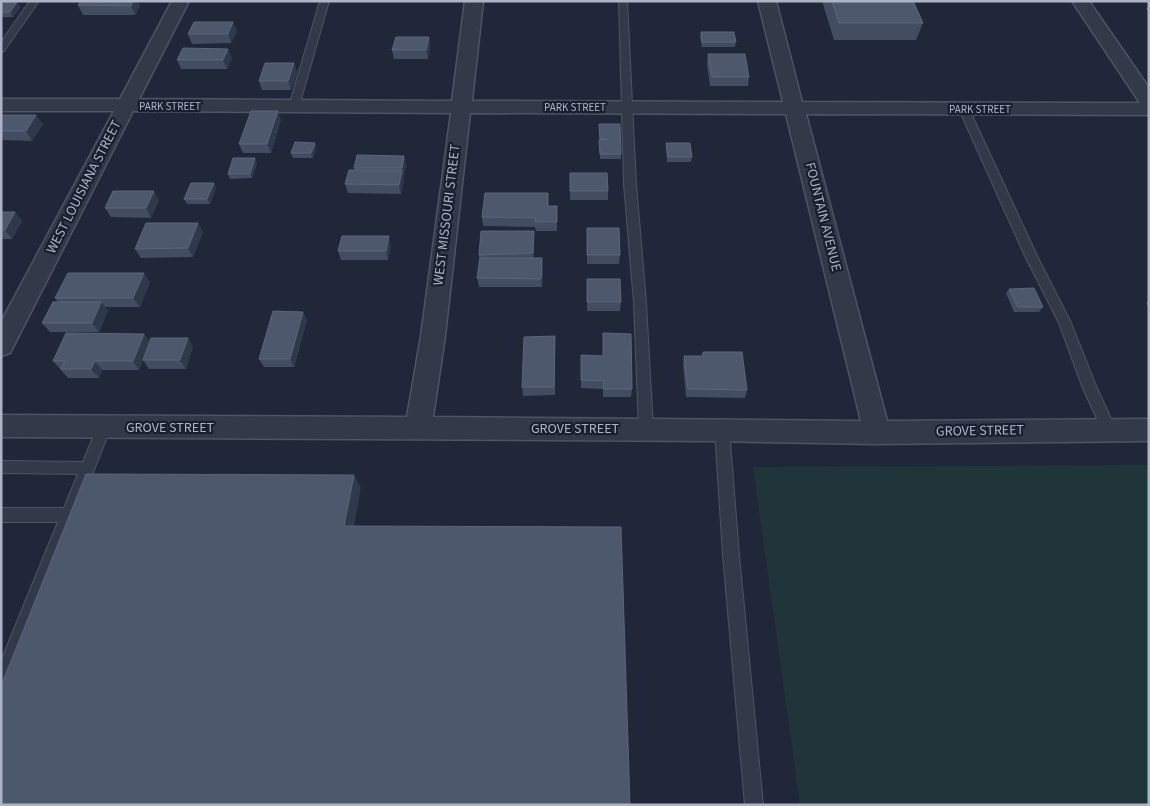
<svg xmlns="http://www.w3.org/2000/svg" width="1150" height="806" font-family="'Source Sans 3',sans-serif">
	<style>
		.green { fill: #20353a }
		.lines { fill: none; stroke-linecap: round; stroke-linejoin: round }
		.service-casing { stroke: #4d5464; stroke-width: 2 }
		.minor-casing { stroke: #4d5464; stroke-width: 3 }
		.service { fill: #323a49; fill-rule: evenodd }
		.minor { fill: #323a49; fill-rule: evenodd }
		.wall { fill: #424d61 }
		.shaded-wall { fill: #2f394c }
		.building { fill: #4d586c; stroke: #5c667a }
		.labels { text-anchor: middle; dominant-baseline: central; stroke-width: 4.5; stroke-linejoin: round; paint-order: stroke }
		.far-street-label { font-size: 11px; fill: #acb4c6; stroke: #181f2e }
		.street-label { font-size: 14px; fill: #acb4c6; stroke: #181f2e }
	</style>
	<rect width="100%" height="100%" fill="#1f2739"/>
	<path class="green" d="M1149,465v340h-349l-47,-338z"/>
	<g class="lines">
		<defs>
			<g id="service">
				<path d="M30,1h9l-35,50 -3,1v-10z"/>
				<path d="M320,1h9l-30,105 -5,3 -4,-1 -1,-2z"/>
				<path d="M619,1h8l9,183 10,119 7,126 -2,4 -5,2 -5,-2 -2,-4 -5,-126 -10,-119z"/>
				<path d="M964,106l5,3 68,147 34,67 25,63 20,44 -2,4 -5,2 -5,-2 -2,-4 -20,-44 -23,-63 -34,-67 -66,-147z"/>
				<path d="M104,421l5,2 2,4 -104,261 -6,2v-29l57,-139h-57v-14h63l14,-34 -77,-1v-12l82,1 16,-39z"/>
				<path d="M722,424l5,2 2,4 10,125 24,250h-18l-22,-250 -8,-125 2,-4z"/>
			</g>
			<path id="minor" d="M172,1h17l-50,98 313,2 13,-100h18l-11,100 311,1 -25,-101h18l26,101 338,1 -68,-102h17l60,87v27l-343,-1 81,307 262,-2v22l-272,3 -164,-3 -712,-4v-22l406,2 14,-81 30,-223 -318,-2 -123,242 -9,3v-34l113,-211h-113v-12h119zM470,113l316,1 75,307 -428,-4 12,-81z"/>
		</defs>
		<use href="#service" class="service-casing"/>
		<use href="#minor" class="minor-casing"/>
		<use href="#service" class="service"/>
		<use href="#minor" class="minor"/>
	</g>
	<g class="wall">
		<path d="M822,1h91l10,22 -7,17h-82z"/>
		<path d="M17,2l3,5 -7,10h-12v-14z"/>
		<path d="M78,5l62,1 -5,9h-52z"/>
		<path d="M1149,5v7l-3,-3z"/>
		<path d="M237,31l-6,12 -39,1 -4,-10z"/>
		<path d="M701,32l35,10 -1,5h-33l-2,-10z"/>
		<path d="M429,37l1,10 -2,12h-34l-2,-9z"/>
		<path d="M708,54l41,23 -1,9h-38l-3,-22z"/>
		<path d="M232,58l-5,11h-46l-4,-9z"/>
		<path d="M294,63l3,10 -6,17h-29l-3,-9z"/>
		<path d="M1,115l42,9 -11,17 -31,-1z"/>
		<path d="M281,120l-10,33h-28l-4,-9z"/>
		<path d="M599,124l22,30v5h-21z"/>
		<path d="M315,143l1,4 -3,11h-20l-2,-5z"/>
		<path d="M666,143l26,14 -1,5h-24l-1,-14z"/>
		<path d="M404,156l2,9 -3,12 1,3 -3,14 -53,-1 -3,-9 10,-14 -1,-2z"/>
		<path d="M257,163l-5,15 -22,1 -2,-5z"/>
		<path d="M570,173l38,18v9h-38z"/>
		<path d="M214,183l2,5 -6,16h-23l-3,-5z"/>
		<path d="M159,200l-8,18 -40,-1 -6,-9z"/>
		<path d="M548,206h9v25h-21l-1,-4 -52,-1 -1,-9z"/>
		<path d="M1,212h14l7,9 -10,18h-11z"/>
		<path d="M534,231v27l9,9 -1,20h-63l-2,-9 2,-18v-5z"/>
		<path d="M203,232l-10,25 -52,1 -6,-9z"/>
		<path d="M587,237l33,18 -1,9h-32z"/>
		<path d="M391,245l-3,15h-47l-3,-9z"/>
		<path d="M587,279l34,23 -1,9h-33z"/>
		<path d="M150,282l-10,25h-35l3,3 -9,22h-49l-8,-9 16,-21 -3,-4z"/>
		<path d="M1009,289l34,18 -4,5h-25l-8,-19z"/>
		<path d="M1149,300v8l-3,-5z"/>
		<path d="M307,320l-13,47h-30l-5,-8z"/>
		<path d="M603,333l29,56 -1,8h-28v-8l-22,-1v-33l22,1z"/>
		<path d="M144,334l6,8 43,4 -7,23h-37l-6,-9 -4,10h-37l-3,8h-31l-15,-17z"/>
		<path d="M555,345v50l-32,1 -1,-9z"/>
		<path d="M703,352l44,38 -2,8 -59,-1 -3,-33 1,-8h18z"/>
	</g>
	<g class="shaded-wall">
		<path d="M133,1h5l2,5 -5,9 -4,-9z"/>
		<path d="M17,2l3,5 -7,10 -3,-5z"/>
		<path d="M233,22l4,9 -6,12 -3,-9z"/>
		<path d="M429,37l1,10 -2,12 -2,-9z"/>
		<path d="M228,49l4,9 -5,11 -4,-9z"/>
		<path d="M294,63l3,10 -6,17 -3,-9z"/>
		<path d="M278,111l3,9 -10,33 -4,-9z"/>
		<path d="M36,115l7,9 -11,17 -6,-10z"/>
		<path d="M315,143l1,4 -3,11 -2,-5z"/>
		<path d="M404,156l2,9 -2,12 -2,-9z"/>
		<path d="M255,158l2,5 -5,15 -2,-4z"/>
		<path d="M402,170l2,10 -3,14 -2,-9z"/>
		<path d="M214,183l2,5 -6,16 -3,-5z"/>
		<path d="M154,191l5,9 -8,18 -5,-10z"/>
		<path d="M15,212l7,9 -10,18 -7,-9z"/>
		<path d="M198,223l5,9 -10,25 -5,-9z"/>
		<path d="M534,231v31l-1,-9z"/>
		<path d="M389,236l2,9 -3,15 -2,-9z"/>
		<path d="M542,258l1,9 -1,20 -1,-8z"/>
		<path d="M144,273l6,9 -10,25 -7,-9z"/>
		<path d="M101,302l7,8 -9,22 -7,-9z"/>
		<path d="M303,312l4,8 -13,47 -4,-8z"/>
		<path d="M144,334l6,8 -11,28 -6,-9z"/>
		<path d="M188,338l5,8 -7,23 -6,-9z"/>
		<path d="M95,361l7,9 -3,8 -8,-9z"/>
		<path d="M354,475l7,13 -9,50 -8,-12z"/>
	</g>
	<g class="building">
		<path d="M81,1h52l-2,5 -53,-1z"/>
		<path d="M832,1h81l10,22h-84z"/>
		<path d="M17,2l-7,10h-9v-9z"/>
		<path d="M194,22h39l-5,12h-40z"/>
		<path d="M701,32h33l2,10h-34z"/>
		<path d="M396,37h33l-3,13h-34z"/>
		<path d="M183,48l45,1 -5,11h-46z"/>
		<path d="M708,54h37l4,23h-37z"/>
		<path d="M265,63h29l-6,18h-29z"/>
		<path d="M251,111h27l-11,33h-28z"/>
		<path d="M1,115h35l-10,16h-25z"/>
		<path d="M599,124h21l1,30h-21l-1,-14 7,-1h-6z"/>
		<path d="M295,142l20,1 -4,10h-20z"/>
		<path d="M666,143h24l2,14h-24z"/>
		<path d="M357,155l47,1 -2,12h-48z"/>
		<path d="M233,158h22l-5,16h-22z"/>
		<path d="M349,170h53l-3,15 -54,-1z"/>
		<path d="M570,173h37l1,18h-38z"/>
		<path d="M191,183h23l-7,16h-23z"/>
		<path d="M113,191h41l-8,17h-41z"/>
		<path d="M485,193h63v13h9v16h-22l1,-4 -54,-1z"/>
		<path d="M1,212h14l-10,18h-4z"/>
		<path d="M146,223h52l-10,25 -53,1z"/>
		<path d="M587,228h32l1,27h-33z"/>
		<path d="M481,231h53l-1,22 -54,2z"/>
		<path d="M342,236h47l-3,15h-48z"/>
		<path d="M480,258h62l-1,21 -64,-1z"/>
		<path d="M68,273h76l-11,25h-78z"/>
		<path d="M587,279h33l1,23h-34z"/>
		<path d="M1034,288l9,19h-25l-9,-18z"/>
		<path d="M53,302h48l-9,21h-50z"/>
		<path d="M273,311l30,1 -13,47h-31z"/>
		<path d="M66,333l78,1 -11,27h-38l-4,8h-30l4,-8h-12z"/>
		<path d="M603,333l28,1 1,55h-29l1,-8 -23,-1v-25l22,1z"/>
		<path d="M555,336l-1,51h-32l2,-50z"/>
		<path d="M151,338h37l-8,22h-37z"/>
		<path d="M703,352h39l5,38 -59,-1 -4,-33h19z"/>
		<path d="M86,474l268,1 -10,51 277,1 9,278h-629v-119z"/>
	</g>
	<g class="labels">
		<g class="far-street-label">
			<text x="170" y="106">PARK STREET</text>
			<text x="575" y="107">PARK STREET</text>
			<text x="980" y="109">PARK STREET</text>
		</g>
		<g class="street-label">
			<text transform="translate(84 187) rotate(-63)">WEST LOUISIANA STREET</text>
			<text transform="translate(447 215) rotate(-83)">WEST MISSOURI STREET</text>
			<text transform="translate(823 217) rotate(76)">FOUNTAIN AVENUE</text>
			<text x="170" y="428">GROVE STREET</text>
			<text x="575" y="429">GROVE STREET</text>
			<text transform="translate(980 431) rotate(-1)">GROVE STREET</text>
		</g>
	</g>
	<rect width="1150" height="806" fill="none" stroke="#acb4c6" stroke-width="5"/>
</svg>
